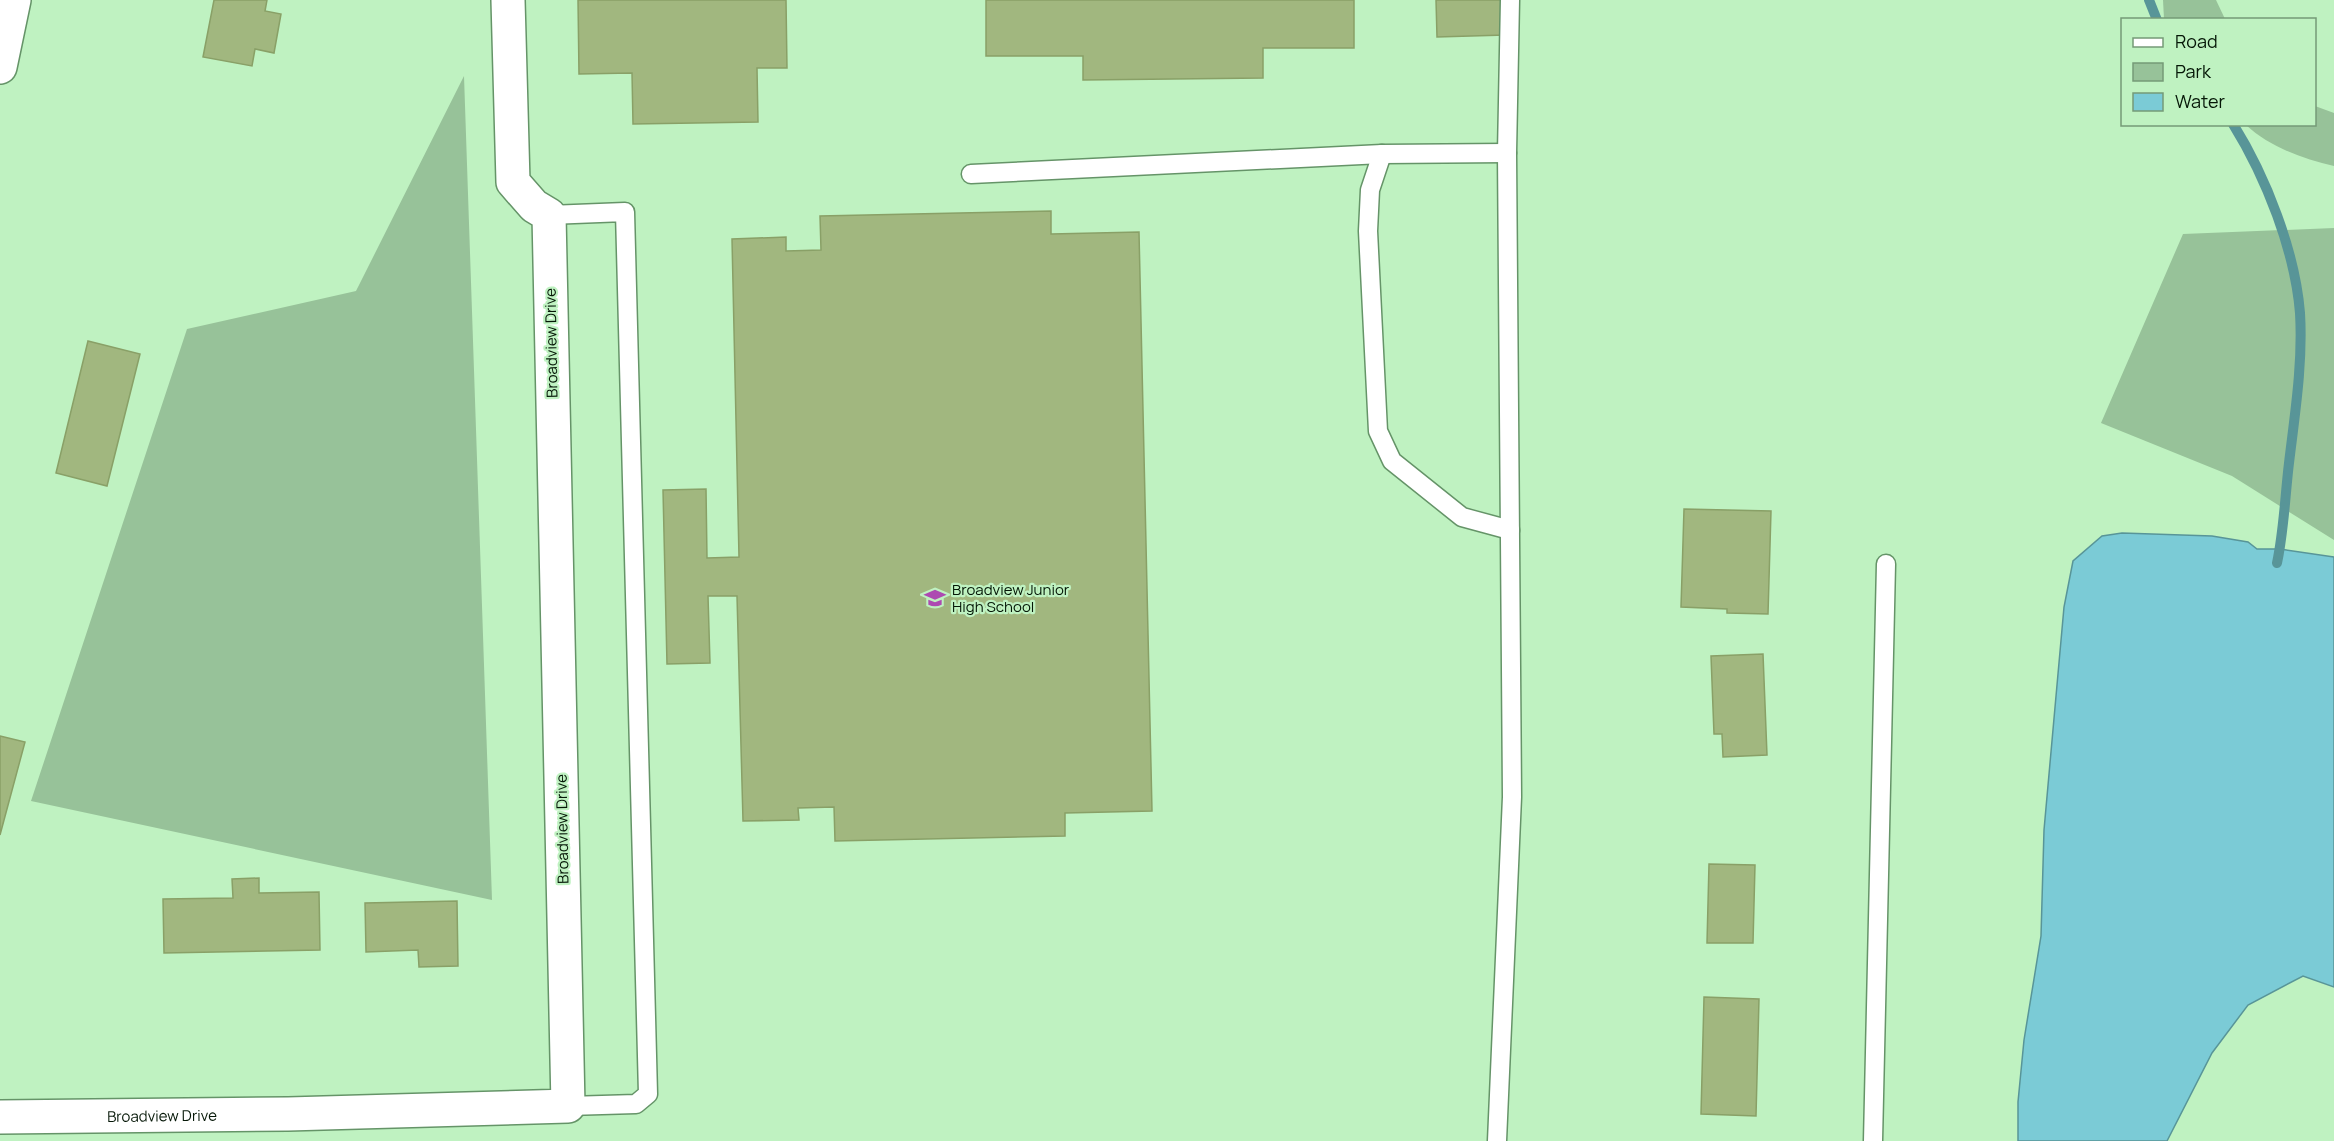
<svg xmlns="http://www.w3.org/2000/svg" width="2334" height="1141" font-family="Manrope,sans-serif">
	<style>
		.green { fill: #97c299 }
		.water { fill: #7bcbd6; stroke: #589598; stroke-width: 1.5 }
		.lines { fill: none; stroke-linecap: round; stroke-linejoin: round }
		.stream { stroke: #589598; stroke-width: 10 }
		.building { fill: #a1b77f; stroke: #89a067; stroke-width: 1.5 }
		.lane-casing { stroke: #659468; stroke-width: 21 }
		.street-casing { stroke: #659468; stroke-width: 36 }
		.secondary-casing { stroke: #659468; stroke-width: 36 }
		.lane { stroke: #fff; stroke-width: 18 }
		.street { stroke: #fff; stroke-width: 33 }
		.secondary { stroke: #fff; stroke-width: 33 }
		.labels { text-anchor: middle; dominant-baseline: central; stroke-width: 4.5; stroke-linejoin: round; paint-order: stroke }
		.street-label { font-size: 15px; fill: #051707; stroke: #bff2c1 }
		.poi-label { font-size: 15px; fill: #051707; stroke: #bff2c1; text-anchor: start }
	</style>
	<rect width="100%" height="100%" fill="#bff2c1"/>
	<g class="green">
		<path d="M2163,0h53l9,19h-61z"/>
		<path d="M464,76l28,824 -461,-99 156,-472 169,-38z"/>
		<path d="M2315,106l19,7v53c-31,-7 -64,-19 -88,-41l68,-1z"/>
		<path d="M2334,228v312l-102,-64 -131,-53 82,-189z"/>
	</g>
	<path class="water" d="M2122,533l90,3 36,6 9,7h23l54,8v430l-31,-11 -55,29 -36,48 -45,88h-149v-39l6,-62 17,-104 3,-106 20,-223 9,-46 29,-25z"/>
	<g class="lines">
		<g class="stream">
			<path d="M2149,0l8,20"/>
			<path d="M2233,124c33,53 62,127 67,189 3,50 -5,100 -11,150 -4,33 -5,67 -12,100"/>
		</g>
	</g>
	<g class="building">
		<path d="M214,0h53l-2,11 16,3 -7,39 -19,-4 -3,17 -49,-9z"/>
		<path d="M578,0h208l1,68h-30l1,54 -125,2 -1,-51 -53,1z"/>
		<path d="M986,0h368v48h-91v30l-180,2v-24h-97z"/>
		<path d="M1436,0h68l1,35 -68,2z"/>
		<path d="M1051,211v23l88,-2 13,579 -87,2v23l-230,5 -1,-34 -36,1 1,12 -56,1 -6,-225h-29l2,67 -43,1 -4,-174 43,-1 1,69 32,-1 -7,-318 54,-2v14l35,-1 -1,-34z"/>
		<path d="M88,341l52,13 -33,132 -51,-13z"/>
		<path d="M1684,509l87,2 -3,103 -41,-1v-4l-46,-2z"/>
		<path d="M1763,654l4,101 -44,2 -1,-23h-8l-3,-78z"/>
		<path d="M0,736l25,6 -25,93z"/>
		<path d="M1709,864l46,1 -2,78h-46z"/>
		<path d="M259,878v15l60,-1 1,58 -156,3 -1,-54 70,-1 -1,-19z"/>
		<path d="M457,901l1,65 -39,1 -1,-17 -52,2 -1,-49z"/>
		<path d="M1704,997l55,2 -3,117 -55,-2z"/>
	</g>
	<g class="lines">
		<defs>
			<g id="lane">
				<path d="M1382,154l-12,36 -2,41 10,200 14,30 70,56 48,13"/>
				<path d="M971,174l411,-20 125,-1"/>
				<path d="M549,215l76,-3 23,882 -12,10 -68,2"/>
				<path d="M1497,1141l15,-344 -5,-644 3,-153"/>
				<path d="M1873,1141l13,-577"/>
			</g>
			<g id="street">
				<path id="s1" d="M0,1117l288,-3 280,-8 -19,-891 -15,-9 -21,-24 -5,-182"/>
			</g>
			<path id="secondary" d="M0,67l14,-67"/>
		</defs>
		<use href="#lane" class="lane-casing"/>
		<use href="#street" class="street-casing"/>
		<use href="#secondary" class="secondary-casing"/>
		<use href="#lane" class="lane"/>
		<use href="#street" class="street"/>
		<use href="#secondary" class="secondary"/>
	</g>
	<defs>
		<symbol id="school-bare" viewBox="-9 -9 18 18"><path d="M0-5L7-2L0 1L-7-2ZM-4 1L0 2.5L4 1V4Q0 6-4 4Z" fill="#ad4ab1" stroke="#bff2c1" stroke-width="2.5" paint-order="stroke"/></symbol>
	</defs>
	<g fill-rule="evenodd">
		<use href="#school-bare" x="920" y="583" width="30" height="30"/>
	</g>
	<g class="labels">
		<g class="street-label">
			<text transform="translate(551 343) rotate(-91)">Broadview Drive</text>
			<text transform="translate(562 829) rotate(-91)">Broadview Drive</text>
			<text stroke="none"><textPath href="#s1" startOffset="162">Broadview Drive</textPath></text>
		</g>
		<g class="poi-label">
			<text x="952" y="589">Broadview Junior<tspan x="952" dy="17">High School</tspan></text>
		</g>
	</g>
	<rect x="2121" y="18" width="195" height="108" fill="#bff2c1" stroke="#759a77" stroke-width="1.5"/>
	<rect x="2133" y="38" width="30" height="9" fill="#ffffff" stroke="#759a77" stroke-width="1.5"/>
	<text x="2175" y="48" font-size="18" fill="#051707">Road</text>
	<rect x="2133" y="63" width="30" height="18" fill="#97c299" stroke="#759a77" stroke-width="1.5"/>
	<text x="2175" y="78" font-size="18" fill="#051707">Park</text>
	<rect x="2133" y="93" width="30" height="18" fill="#7bcbd6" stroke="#759a77" stroke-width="1.5"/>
	<text x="2175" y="108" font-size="18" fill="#051707">Water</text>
</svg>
